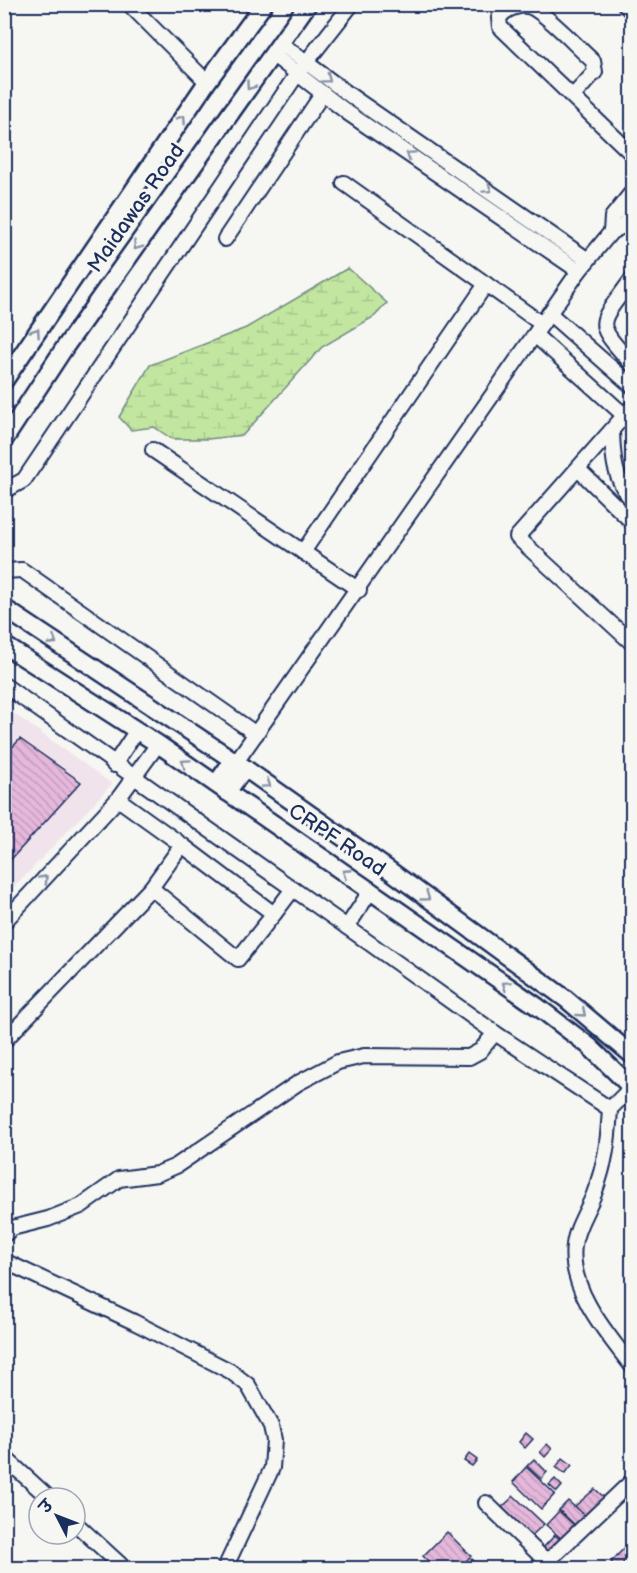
<svg xmlns="http://www.w3.org/2000/svg" width="637" height="1573" font-family="'Balsamiq Sans','Playpen Sans Deva',sans-serif">
	<style>
		.built { fill: #f1e3eb }
		.wetland { fill: url(#wetland-marsh); stroke: #6e8a7f; stroke-width: 1.5 }
		.building { fill: url(#building-back-hatch); stroke: #1b2f5e; stroke-width: 1.5 }
		.lines { fill: none; stroke-linecap: round; stroke-linejoin: round }
		.minor-casing { stroke: #1b2f5e; stroke-width: 18 }
		.tertiary-casing { stroke: #1b2f5e; stroke-width: 21 }
		.minor { stroke: #f6f6f2; stroke-width: 14 }
		.tertiary { stroke: #f6f6f2; stroke-width: 16 }
		.oneway { stroke: #8892a8 }
		.labels { text-anchor: middle; dominant-baseline: central; stroke-width: 6; stroke-linejoin: round; paint-order: stroke }
		.street-label { font-size: 21px; fill: #1b2f5e; stroke: #f6f6f2 }
	</style>
	<defs>
		<pattern id="wetland-marsh" width="20" height="14" patternUnits="userSpaceOnUse" patternTransform="scale(1.5)"><rect width="20" height="14" fill="#c2e6a0"/><path d="M1 5h8M5 5V1M11 12h8M15 12V8" fill="none" stroke="#a6c68c"/></pattern>
		<pattern id="building-back-hatch" width="6" height="6" patternUnits="userSpaceOnUse" patternTransform="scale(1.5)"><rect width="6" height="6" fill="#e5b7db"/><path d="M-1 5l2 2M0 0l6 6M5-1l2 2" fill="none" stroke="#c49ebe"/></pattern>
	</defs>
	<rect width="100%" height="100%" fill="#f6f6f2"/>
	<filter id="ink" filterUnits="userSpaceOnUse"><feTurbulence type="fractalNoise" baseFrequency=".0167" numOctaves="2"/><feDisplacementMap in="SourceGraphic" scale="12" xChannelSelector="R" yChannelSelector="G"/><feConvolveMatrix kernelMatrix="1 2 1 2 8 2 1 2 1" color-interpolation-filters="sRGB"/></filter>
	<g filter="url(#ink)">
		<path class="built" d="M5,707l107,77 -107,113z"/>
		<path class="wetland" d="M348,268l39,35 -12,13 -53,31 -79,88 -35,4h-36l-18,-12 -23,3 -12,-13 31,-52 96,-37z"/>
		<g class="building">
			<path d="M20,739l61,43 -77,85v-111z"/>
			<path d="M526,1433l7,6 -8,9 -6,-6z"/>
			<path d="M547,1444l5,5 -7,8 -5,-5z"/>
			<path d="M469,1454l8,6 -5,6 -8,-5z"/>
			<path d="M563,1458l9,7 -7,9 -9,-7z"/>
			<path d="M534,1459l13,13 -6,7 -14,-13z"/>
			<path d="M526,1467l29,27 -14,15 -28,-27z"/>
			<path d="M555,1479l7,7 -5,6 -8,-7z"/>
			<path d="M595,1489l11,10 -19,19 -12,-12z"/>
			<path d="M514,1496l30,28 -16,15 -29,-29z"/>
			<path d="M568,1501l19,17 -9,10 -19,-18z"/>
			<path d="M559,1511l18,17 -12,14 -19,-17z"/>
			<path d="M447,1532l24,24 -12,12h-24l-12,-12z"/>
			<path d="M555,1535l9,7 -13,14 -8,-8z"/>
			<path d="M629,1543l3,3v8l-14,14 -7,-6z"/>
			<path d="M472,1559l10,9h-19z"/>
			<path d="M554,1560l8,8h-17z"/>
		</g>
		<g class="lines">
			<defs>
				<g id="minor">
					<path d="M129,4l78,78"/>
					<path d="M624,4l8,8"/>
					<path d="M280,43l75,56 233,161"/>
					<path d="M272,54l76,59 231,158"/>
					<path d="M573,96l22,-24 -2,-11c-16,-14 -42,-43 -60,-53 -11,-6 -28,1 -34,10l1,9 132,127"/>
					<path d="M344,183l198,141"/>
					<path d="M611,232l1,-15 20,-25"/>
					<path d="M225,239l98,-146"/>
					<path d="M632,279c-34,48 -40,40 0,85"/>
					<path d="M549,313l83,73"/>
					<path d="M535,335l90,81"/>
					<path d="M632,407l-115,130 115,106"/>
					<path d="M612,432c1,26 2,47 20,68"/>
					<path d="M153,450l206,140"/>
					<path d="M578,469l54,53"/>
					<path d="M4,491l20,-11 273,-406 55,-70"/>
					<path d="M303,552l183,-268"/>
					<path d="M4,571l18,-1 234,164"/>
					<path d="M4,685l343,242"/>
					<path d="M236,762l343,-491 32,-39 12,-6 9,-13"/>
					<path d="M114,765l23,-35"/>
					<path d="M151,888l87,71 36,-45 -92,-69"/>
					<path d="M274,914l19,-25"/>
					<path d="M4,922l114,-123 40,-55"/>
					<path d="M495,1033l115,76"/>
					<path d="M4,1041l147,-153 31,-43 -64,-46"/>
					<path d="M632,1087l-22,22c-2,34 -4,52 -16,85 -6,16 -18,33 -20,51 -6,44 33,89 58,121"/>
					<path d="M4,1235l8,-7 36,-9 33,-13 38,-27 38,-5 19,-8 122,-83 40,-21 26,-6 105,1 11,-6 15,-18 -148,-106 24,-37"/>
					<path d="M4,1261l130,61 96,49 18,14 23,41 3,14 -2,28 -47,100"/>
					<path d="M4,1457l45,41"/>
					<path d="M486,1503l57,55 7,1 82,-78"/>
					<path d="M75,1523l49,45"/>
				</g>
				<g id="tertiary">
					<path d="M4,381l203,-299 57,-78"/>
					<path d="M4,440l61,-93 243,-343"/>
					<path d="M4,608l232,154 149,105 181,132 66,56"/>
					<path d="M4,645l154,99 380,263 51,39 43,42"/>
					<path d="M216,784l17,-24"/>
					<path d="M227,792l18,-24"/>
				</g>
			</defs>
			<use href="#minor" class="minor-casing"/>
			<use href="#tertiary" class="tertiary-casing"/>
			<use href="#minor" class="minor"/>
			<use href="#tertiary" class="tertiary"/>
		</g>
		<defs><path id="oneway-chevron" d="M-2-3.5L2.5 0L-2 3.5" fill="none" stroke-width="1.6" stroke-linecap="round" stroke-linejoin="round" transform="scale(1.5)"/></defs>
		<g class="oneway">
			<use href="#oneway-chevron" transform="translate(327 79) rotate(37)"/>
			<use href="#oneway-chevron" transform="translate(250 86) rotate(125)"/>
			<use href="#oneway-chevron" transform="translate(182 119) rotate(-56)"/>
			<use href="#oneway-chevron" transform="translate(410 155) rotate(-146)"/>
			<use href="#oneway-chevron" transform="translate(488 189) rotate(35)"/>
			<use href="#oneway-chevron" transform="translate(137 246) rotate(125)"/>
			<use href="#oneway-chevron" transform="translate(36 332) rotate(-56)"/>
			<use href="#oneway-chevron" transform="translate(53 641) rotate(33)"/>
			<use href="#oneway-chevron" transform="translate(185 763) rotate(-145)"/>
			<use href="#oneway-chevron" transform="translate(267 784) rotate(35)"/>
			<use href="#oneway-chevron" transform="translate(346 873) rotate(-147)"/>
			<use href="#oneway-chevron" transform="translate(44 879) rotate(-47)"/>
			<use href="#oneway-chevron" transform="translate(426 897) rotate(36)"/>
			<use href="#oneway-chevron" transform="translate(506 985) rotate(-145)"/>
			<use href="#oneway-chevron" transform="translate(582 1013) rotate(41)"/>
		</g>
	</g>
	<g class="labels">
		<g class="street-label">
			<text transform="translate(136 208) rotate(-55)">Maidawas Road</text>
			<text transform="translate(337 840) rotate(34)">CRPF Road</text>
		</g>
	</g>
	<rect width="637" height="1573" fill="none" stroke="#f6f6f2" stroke-width="24"/>
	<rect x="12" y="12" width="613" height="1549" fill="none" stroke="#1b2f5e" stroke-width="2" filter="url(#ink)"/>
	<g transform="translate(57 1516) rotate(312)"><circle r="28" fill="#f6f6f2" stroke="#9ea6b7" stroke-width="1.5"/>
	<path d="M0-4.5L10 22L0 15L-10 22Z" fill="#1b2f5e"/>
	<text y="-9" font-size="16" font-weight="bold" text-anchor="middle" fill="#1b2f5e">उ</text>
	</g>
</svg>
